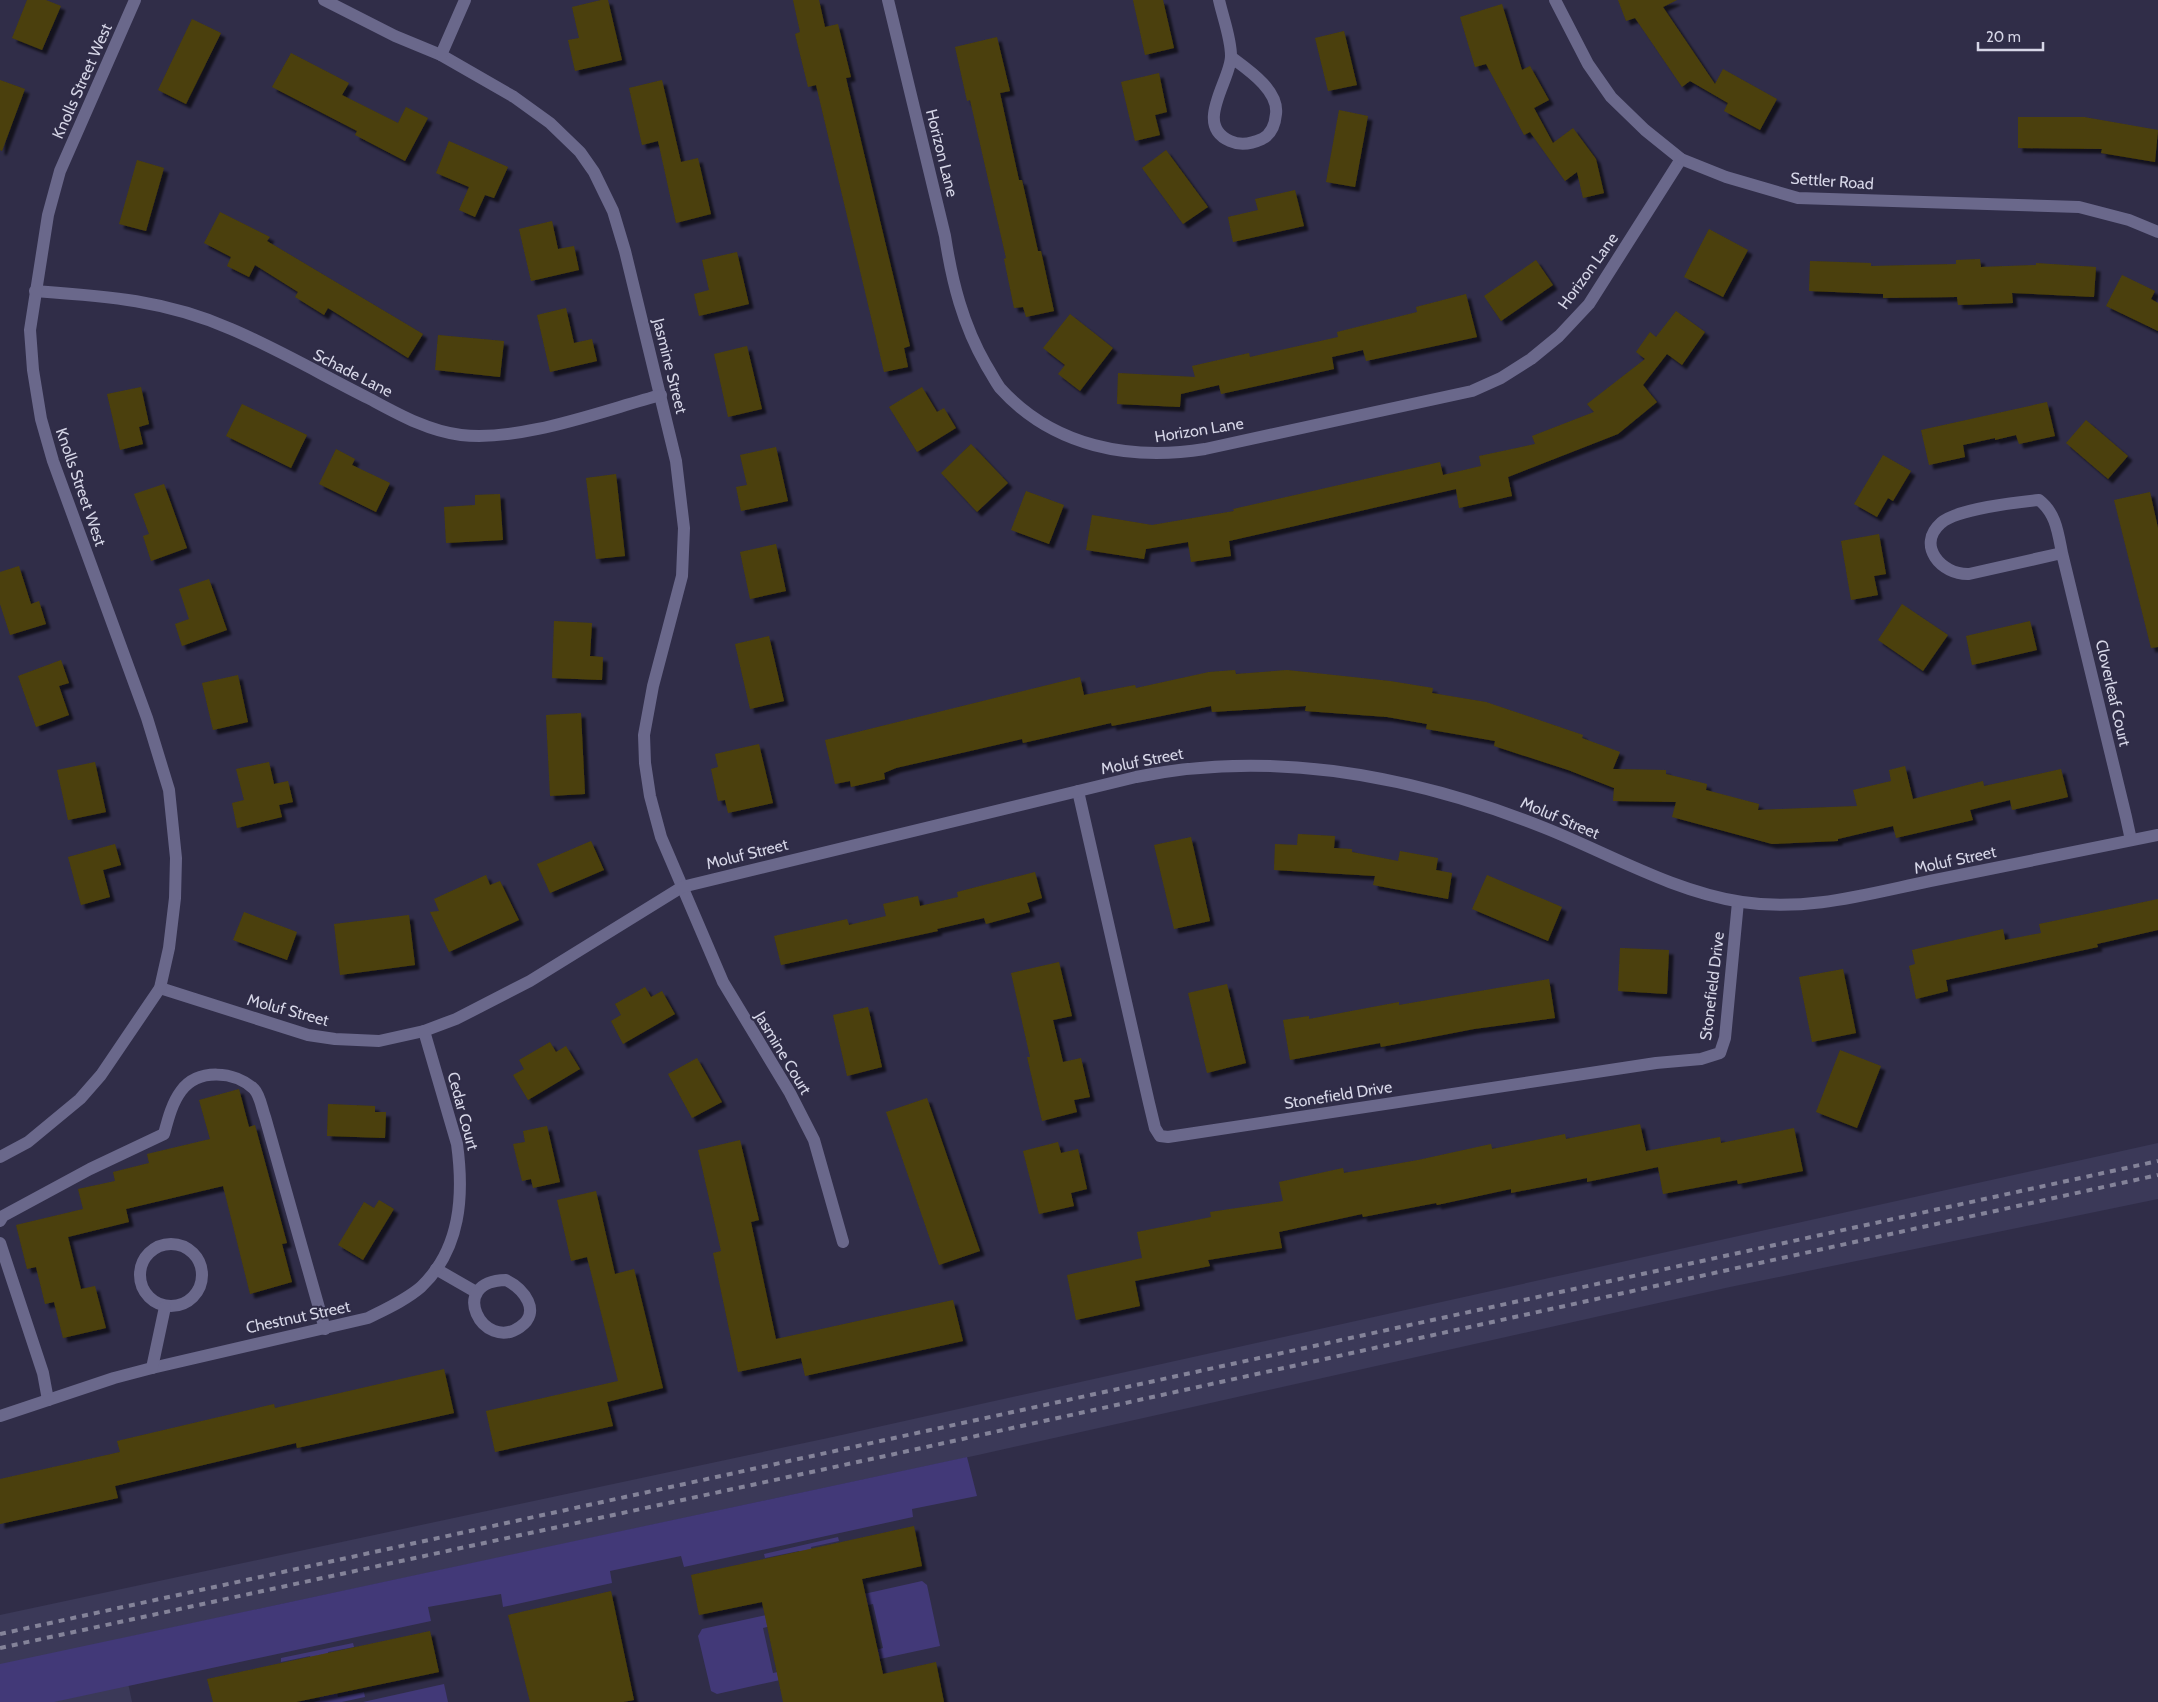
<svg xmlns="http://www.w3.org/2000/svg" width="2158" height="1702" font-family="Cabin,sans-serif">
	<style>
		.built { fill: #3b3958 }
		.green { fill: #423978 }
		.building { fill: #4c4009; filter: url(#shadow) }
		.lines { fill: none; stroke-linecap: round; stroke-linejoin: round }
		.minor { stroke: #6a688b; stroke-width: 12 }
		.rail { stroke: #848399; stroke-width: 4; stroke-dasharray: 6 6; stroke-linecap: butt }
		.labels { text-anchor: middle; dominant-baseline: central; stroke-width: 4; stroke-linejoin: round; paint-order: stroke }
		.street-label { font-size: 16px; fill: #d6d6e7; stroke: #302d48 }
	</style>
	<defs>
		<filter id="shadow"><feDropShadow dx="4.5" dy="4.5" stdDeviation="1" flood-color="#0009"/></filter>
	</defs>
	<rect width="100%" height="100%" fill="#302d48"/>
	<path class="built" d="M2158,1143v56l-428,88 -752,168 -859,184 13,63h-132v-87l828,-177z"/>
	<g class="green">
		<path d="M967,1457l10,39 -65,13 1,8 -229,50 -3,-11 -71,15 2,12 -109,24 -2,-13 -73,13 3,14 -377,81h-54v-38z"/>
		<path d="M838,1537l1,4 -28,6 10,45 -12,1 -10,-42 -34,7 -1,-4z"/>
		<path d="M922,1581l5,4 13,61 -88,19 -3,-8 34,-9 -10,-44 -33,7 -3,-11z"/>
		<path d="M789,1610l3,11 -29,7 10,45 28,-6 2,8 -86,19 -6,-3 -13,-55 4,-7z"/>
		<path d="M353,1643l1,4 -26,5 10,45 26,-5 1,5 -23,5h-29l7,-2 -10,-44 -29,6v-4z"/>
		<path d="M444,1684l4,18h-85z"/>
	</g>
	<g class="building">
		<path d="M27,0h19l15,6 -19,44 -30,-12z"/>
		<path d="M601,0h7l14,60 -47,11 -7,-31 11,-2 -7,-31z"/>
		<path d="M793,0h26l6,27 13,-3 13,53 -5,1 64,268 -6,2 4,19 -24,5 -68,-287 -8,2 -13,-53 5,-2z"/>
		<path d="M1133,0h30l11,48 -29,7z"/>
		<path d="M1618,0h59l-14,7 52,77 8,-15 54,30 -17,31 -36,-19 4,-8 -38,-22 -8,6 -47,-69 -9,3z"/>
		<path d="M1502,4l20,66 8,-4 19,34 -15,8 19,35 20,-15 23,31 8,34 -21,5 -6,-26 -12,9 -35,-49 -6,3 -38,-71 -11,3 -15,-50z"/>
		<path d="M192,19l29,14 -35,71 -28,-14z"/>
		<path d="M1344,31l13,54 -29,6 -13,-53z"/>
		<path d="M997,37l13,54 -10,2 19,87h3l16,71h3l13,60 -28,6 -3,-10 -9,1 -10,-49 2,-1 -36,-158 -3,1 -12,-54z"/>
		<path d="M291,53l58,30 -7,12 56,28 8,-16 22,11 -23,43 -50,-26 2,-4 -85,-44z"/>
		<path d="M1159,73l8,39 -12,3 5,20 -25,6 -14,-59z"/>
		<path d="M0,80l25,9 -23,62 -2,-1z"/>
		<path d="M662,80l19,82 17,-4 13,56 -35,9 -18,-82 -16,4 -13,-57z"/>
		<path d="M1339,110l29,6 -13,71 -29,-5z"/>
		<path d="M2018,117h66l74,13 -3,32 -54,-9 1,-4 -84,-1z"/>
		<path d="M449,141l59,26 -14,31 -9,-3 -10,22 -16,-7 10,-23 -33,-14z"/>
		<path d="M1166,150l42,57 -25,17 -41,-56z"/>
		<path d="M137,160l27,8 -18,63 -27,-7z"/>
		<path d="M1295,190l9,36 -71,16 -5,-25 30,-7 -3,-11z"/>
		<path d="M220,212l50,25 -3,4 156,93 -15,24 -80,-50 -4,7 -29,-18 3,-5 -43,-27 -6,12 -22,-11 4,-9 -27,-14z"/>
		<path d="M552,221l6,28 16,-3 5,24 -48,11 -12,-52z"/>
		<path d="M1709,229l39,21 -25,47 -39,-20z"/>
		<path d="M737,252l12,52 -50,12 -5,-22 15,-4 -7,-30z"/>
		<path d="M1980,259l1,8 55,-2v-2l60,4 -2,30 -82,-4 1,10 -55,2 -1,-8 -74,1v-4l-74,-3 1,-30 61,2v3l85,-2v-4z"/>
		<path d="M1536,260l17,25 -52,36 -17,-25z"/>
		<path d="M2122,275l33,16 -4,8 7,4v28l-52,-25z"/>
		<path d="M1466,294l11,43 -111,24 -3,-11 -31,7 2,12 -113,25 -2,-9 -38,9 -1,13 -63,-3 1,-31 77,4 -3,-11 57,-13 1,4 88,-20 -1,-5 80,-20 -1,-5z"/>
		<path d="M566,308l8,35 18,-4 5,22 -47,11 -13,-57z"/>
		<path d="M1676,311l29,21 -23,33 -15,-11 -24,31 14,17 -39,32 -110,43 4,19 -53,12 -3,-19 -227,52 2,15 -40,6 -3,-20 -42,7 -2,10 -58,-9 6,-35 60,10 82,-14 -1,-2 207,-47 3,13 38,-9 -2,-10 56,-12 -3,-8 62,-24 -7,-8 58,-45 -9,-7 14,-20 6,5z"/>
		<path d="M1070,314l43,34 -33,43 -22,-17 7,-9 -22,-17z"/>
		<path d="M438,335l66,6 -4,36 -65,-7z"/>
		<path d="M747,346l15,63 -34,8 -14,-63z"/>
		<path d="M141,387l8,37 -10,3 4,17 -23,6 -13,-56z"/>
		<path d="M922,387l15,25 7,-4 12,20 -39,24 -28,-45z"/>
		<path d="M2047,402l8,34 -36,8 -3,-9 -21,5v-2l-32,7 2,12 -36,8 -8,-35z"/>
		<path d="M242,404l65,31 -16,33 -65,-32z"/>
		<path d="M2086,420l42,36 -20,23 -42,-36z"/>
		<path d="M971,444l37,39 -31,29 -36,-39z"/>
		<path d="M776,447l12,54 -47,10 -5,-24 11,-2 -7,-30z"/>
		<path d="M336,449l19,10 -3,6 38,18 -14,29 -57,-28z"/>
		<path d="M1883,455l28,16 -18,30 -5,-3 -11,19 -23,-13z"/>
		<path d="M616,474l9,82 -29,3 -10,-81z"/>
		<path d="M164,484l23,64 -36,13 -8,-25 6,-2 -15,-40z"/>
		<path d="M1026,491l38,14 -15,39 -38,-14z"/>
		<path d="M2150,492l8,36v119l-7,1 -37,-148z"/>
		<path d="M500,494l3,46 -57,3 -2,-36 31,-2v-10z"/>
		<path d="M1879,534l7,40 -12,2 4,19 -27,5 -10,-59z"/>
		<path d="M776,544l10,47 -36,8 -10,-47z"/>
		<path d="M19,566l12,38 8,-3 7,23 -36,11 -10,-31v-32z"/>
		<path d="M209,579l18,51 -45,16 -7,-22 14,-5 -10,-30z"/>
		<path d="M1902,604l46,31 -25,36 -45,-31z"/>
		<path d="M554,621l38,2 -2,33 13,1 -1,23 -50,-2z"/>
		<path d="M2030,621l7,29 -65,15 -6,-29z"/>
		<path d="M769,636l15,65 -34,8 -15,-65z"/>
		<path d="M61,660l8,23 -10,3 10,29 -33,12 -18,-51z"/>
		<path d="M1235,670l1,4 51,-4 103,11 43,7 -1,5 54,9 97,33 -1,3 38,14 -7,17 53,1v4l41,10 -1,6 53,14 -1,6 99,-4 -4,-16 38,-9 -2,-11 16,-4 8,33 70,-18 1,5 77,-17 7,28 -56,13 -2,-10 -40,10 3,10 -77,18 -3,-12 -55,13v2l-66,3 -100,-27 4,-15 -63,-1 1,-13 -46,-18 -74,-24 1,-5 -69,-12 1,-5 -40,-7 -82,-6 1,-5 -94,6 -1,-6 -99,20 -1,-3 -88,20 -1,-4 -126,29 -12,5 1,6 -34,8 -1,-6 -15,3 -10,-44 255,-63 4,18 51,-10 1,3 73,-16z"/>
		<path d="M238,675l10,47 -35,8 -11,-47z"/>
		<path d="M581,713l4,81 -35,2 -4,-81z"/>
		<path d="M759,744l14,59 -45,10 -3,-13 -7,1 -7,-32 7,-2 -3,-13z"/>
		<path d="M95,762l11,50 -38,8 -11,-50z"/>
		<path d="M269,762l5,22 14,-3 5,21 -14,3 3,12 -45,11 -5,-25 12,-3 -8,-31z"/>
		<path d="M1298,834l37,2 -1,12 18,1v3l46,9 2,-10 38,7 -2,12 16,3 -4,26 -75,-14 2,-9 -101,-6 1,-26 22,1z"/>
		<path d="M1191,837l19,84 -36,8 -20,-84z"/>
		<path d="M591,841l13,29 -54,23 -13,-29z"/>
		<path d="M115,844l6,21 -18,5 7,27 -29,8 -13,-48z"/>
		<path d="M1035,872l7,26 -15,5 3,9 -44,12 -2,-6 -47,11 1,2 -157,34 -7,-29 73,-17 2,6 37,-9 -3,-12 35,-8 2,10 38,-9 -1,-5z"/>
		<path d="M486,875l4,10 10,-4 19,39 -70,32 -19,-40 9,-1 -5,-12z"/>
		<path d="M1487,875l75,32 -14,34 -76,-32z"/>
		<path d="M2158,899v31l-61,14 1,3 -152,33 2,11 -32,8 -7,-33 6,-2 -3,-14 91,-21 2,11 36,-7 -2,-9z"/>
		<path d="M244,912l53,20 -10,28 -54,-20z"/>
		<path d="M409,915l6,50 -75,10 -6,-51z"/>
		<path d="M1620,948l49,2 -2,44 -49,-3z"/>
		<path d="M1059,962l13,54 -19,4 10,42 18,-4 9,39 -16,3 3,12 -35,9 -15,-64h3l-19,-84z"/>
		<path d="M1843,969l13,64 -44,9 -13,-65z"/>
		<path d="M1549,979l6,39 -81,11 -93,18 -1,-4 -90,17 -7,-40 26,-4v3l90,-17v3z"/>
		<path d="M1227,984l19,79 -39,10 -19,-80z"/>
		<path d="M645,987l6,10 11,-6 13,23 -52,30 -12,-23 10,-6 -6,-11z"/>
		<path d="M868,1007l14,60 -35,9 -14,-61z"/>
		<path d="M550,1042l6,10 10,-6 14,23 -52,31 -15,-25 11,-6 -5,-9z"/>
		<path d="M1840,1050l41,16 -24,62 -41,-16z"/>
		<path d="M697,1058l25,44 -30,16 -24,-44z"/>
		<path d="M239,1089l10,38 6,-2 32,118 -5,1 10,38 -42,12 -27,-108 -97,23 3,13 -61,15 13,52 14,-3 11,42 -43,10 -9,-36 -9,2 -9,-37 -9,2 -11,-44 67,-16 -5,-20 37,-8 -2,-9 36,-9 -2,-9 63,-15 -11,-39z"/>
		<path d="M927,1098l53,153 -41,14 -53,-153z"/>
		<path d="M328,1104l47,2v6h11l-1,26 -58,-2z"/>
		<path d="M1640,1124l6,27 74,-14 1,6 73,-15 9,43 -65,13 -1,-4 -74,14 -5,-27 -71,15v-4l-76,15v-4l-74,16 -1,-2 -73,14 -1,-3 -83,18 3,16 -74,12 2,6 -75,15 5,25 -64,14 -9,-45 75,-17 -5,-26 74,-15 -1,-5 73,-11 -4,-19 64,-14 1,5 74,-13 73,-16 1,5 73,-15 1,5z"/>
		<path d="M547,1126l13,56 -27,6 -2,-9 -9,2 -9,-37 12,-2 -2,-11z"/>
		<path d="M740,1140l19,80 -8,2 25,117 177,-39 10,41 -158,35 -4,-18 -63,14 -25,-119 8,-2 -23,-101z"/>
		<path d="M1058,1142l3,11 17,-4 9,40 -16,4 3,13 -35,8 -16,-63z"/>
		<path d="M596,1191l19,83 19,-5 29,119 -56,14 6,24 -118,26 -9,-41 132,-30 -31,-124 -16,4 -14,-61z"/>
		<path d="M379,1200l15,9 -31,51 -25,-15 26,-43 10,6z"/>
		<path d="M444,1369l10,44 -157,35 -1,-5 -181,43 3,12 -118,26v-45l120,-27 -3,-11 157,-37 1,4z"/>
		<path d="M914,1526l8,40 -60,13 21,95 53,-12 8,40h-161l-21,-100 -63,13 -8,-40z"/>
		<path d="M611,1591l23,109 -11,2h-93l-22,-87z"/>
		<path d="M430,1631l9,41 -143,30h-83l-6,-23z"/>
	</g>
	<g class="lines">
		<g class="minor">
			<path d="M324,0l71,36 46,19 73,42 36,26 30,29 14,20 19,39 12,40 51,210 8,67 -2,48 -29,110 -9,49 1,28 5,33 11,41 62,145 67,111 24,47 29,102"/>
			<path d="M888,0l57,236c7,46 18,89 41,129 5,8 9,16 14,23 53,59 130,73 205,61l267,-58 29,-13 30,-19 28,-23 30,-32 92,-145"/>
			<path d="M1219,0c4,18 12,38 12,56 0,24 -38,69 -1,85 11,5 21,3 32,-2 10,-5 13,-14 14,-25 3,-24 -29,-45 -45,-57"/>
			<path d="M1555,0l33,64 23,33 34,33 36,29 45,18 72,21 281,9 50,13 29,12"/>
			<path d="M441,55l24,-55"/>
			<path d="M35,291c70,5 131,9 196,38 47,20 93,47 139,70 28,15 58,32 91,36 60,7 140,-24 200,-40"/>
			<path d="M2062,553l-93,21c-28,1 -53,-29 -28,-51 15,-14 77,-21 98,-23 17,13 19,33 23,53l64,264 5,23"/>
			<path d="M1078,791l71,312 6,25 5,8 8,1 488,-74 45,-4 19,-6 5,-15 13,-136"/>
			<path d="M160,988l148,47 27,4 44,2 45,-10 32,-12 74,-38 152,-94 454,-110c139,-28 279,-1 409,51 65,26 127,63 197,74 65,10 125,-8 188,-21 76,-15 152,-30 228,-46"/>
			<path d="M0,1157l28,-15 52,-43 21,-24 59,-87 9,-40 6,-50 1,-40 -7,-68 -22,-72 -94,-257 -12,-42 -8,-49 -3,-40 18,-115 12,-44 75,-171"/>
			<path d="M0,1221l3,-5 87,-47 74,-35c4,-15 8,-31 17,-43 17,-23 54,-20 73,-2 6,6 8,20 11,28l60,212"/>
			<path d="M0,1243l43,130 5,27"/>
			<circle cx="171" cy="1275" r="31"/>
			<path d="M436,1269l40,23"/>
			<path d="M506,1280c18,9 36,32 14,47 -37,26 -74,-46 -14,-47z"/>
			<path d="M152,1368l216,-50c18,-9 38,-18 53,-31 40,-38 43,-92 36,-143l-33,-113"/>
			<path d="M0,1416l114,-38 38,-10 13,-61"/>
		</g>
		<g class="rail">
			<path d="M0,1634l2158,-473"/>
			<path d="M0,1648l899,-195 1259,-278"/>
		</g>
	</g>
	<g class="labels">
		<g class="street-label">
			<text transform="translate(82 81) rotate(-66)">Knolls Street West</text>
			<text transform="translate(942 153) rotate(76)">Horizon Lane</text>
			<text transform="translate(1832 181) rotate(4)">Settler Road</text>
			<text transform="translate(1588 271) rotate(-54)">Horizon Lane</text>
			<text transform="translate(670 366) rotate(76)">Jasmine Street</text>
			<text transform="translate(353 373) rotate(27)">Schade Lane</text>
			<text transform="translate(1199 430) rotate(-9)">Horizon Lane</text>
			<text transform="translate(81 487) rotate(71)">Knolls Street West</text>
			<text transform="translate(2113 693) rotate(77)">Cloverleaf Court</text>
			<text transform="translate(1142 761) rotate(-11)">Moluf Street</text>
			<text transform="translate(1560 818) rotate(23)">Moluf Street</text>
			<text transform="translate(747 854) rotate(-14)">Moluf Street</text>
			<text transform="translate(1955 860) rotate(-12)">Moluf Street</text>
			<text transform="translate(1712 986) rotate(-83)">Stonefield Drive</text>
			<text transform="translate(288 1010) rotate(15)">Moluf Street</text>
			<text transform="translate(783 1053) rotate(59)">Jasmine Court</text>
			<text transform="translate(1338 1095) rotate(-9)">Stonefield Drive</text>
			<text transform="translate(463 1111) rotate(75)">Cedar Court</text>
			<text transform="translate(298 1317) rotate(-12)">Chestnut Street</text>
		</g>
	</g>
	<path d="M1978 42v8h65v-8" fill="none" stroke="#d6d6e7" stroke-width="2.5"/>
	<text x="1986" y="42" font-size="15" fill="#d6d6e7" stroke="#302d48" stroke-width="4" paint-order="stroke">20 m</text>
</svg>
